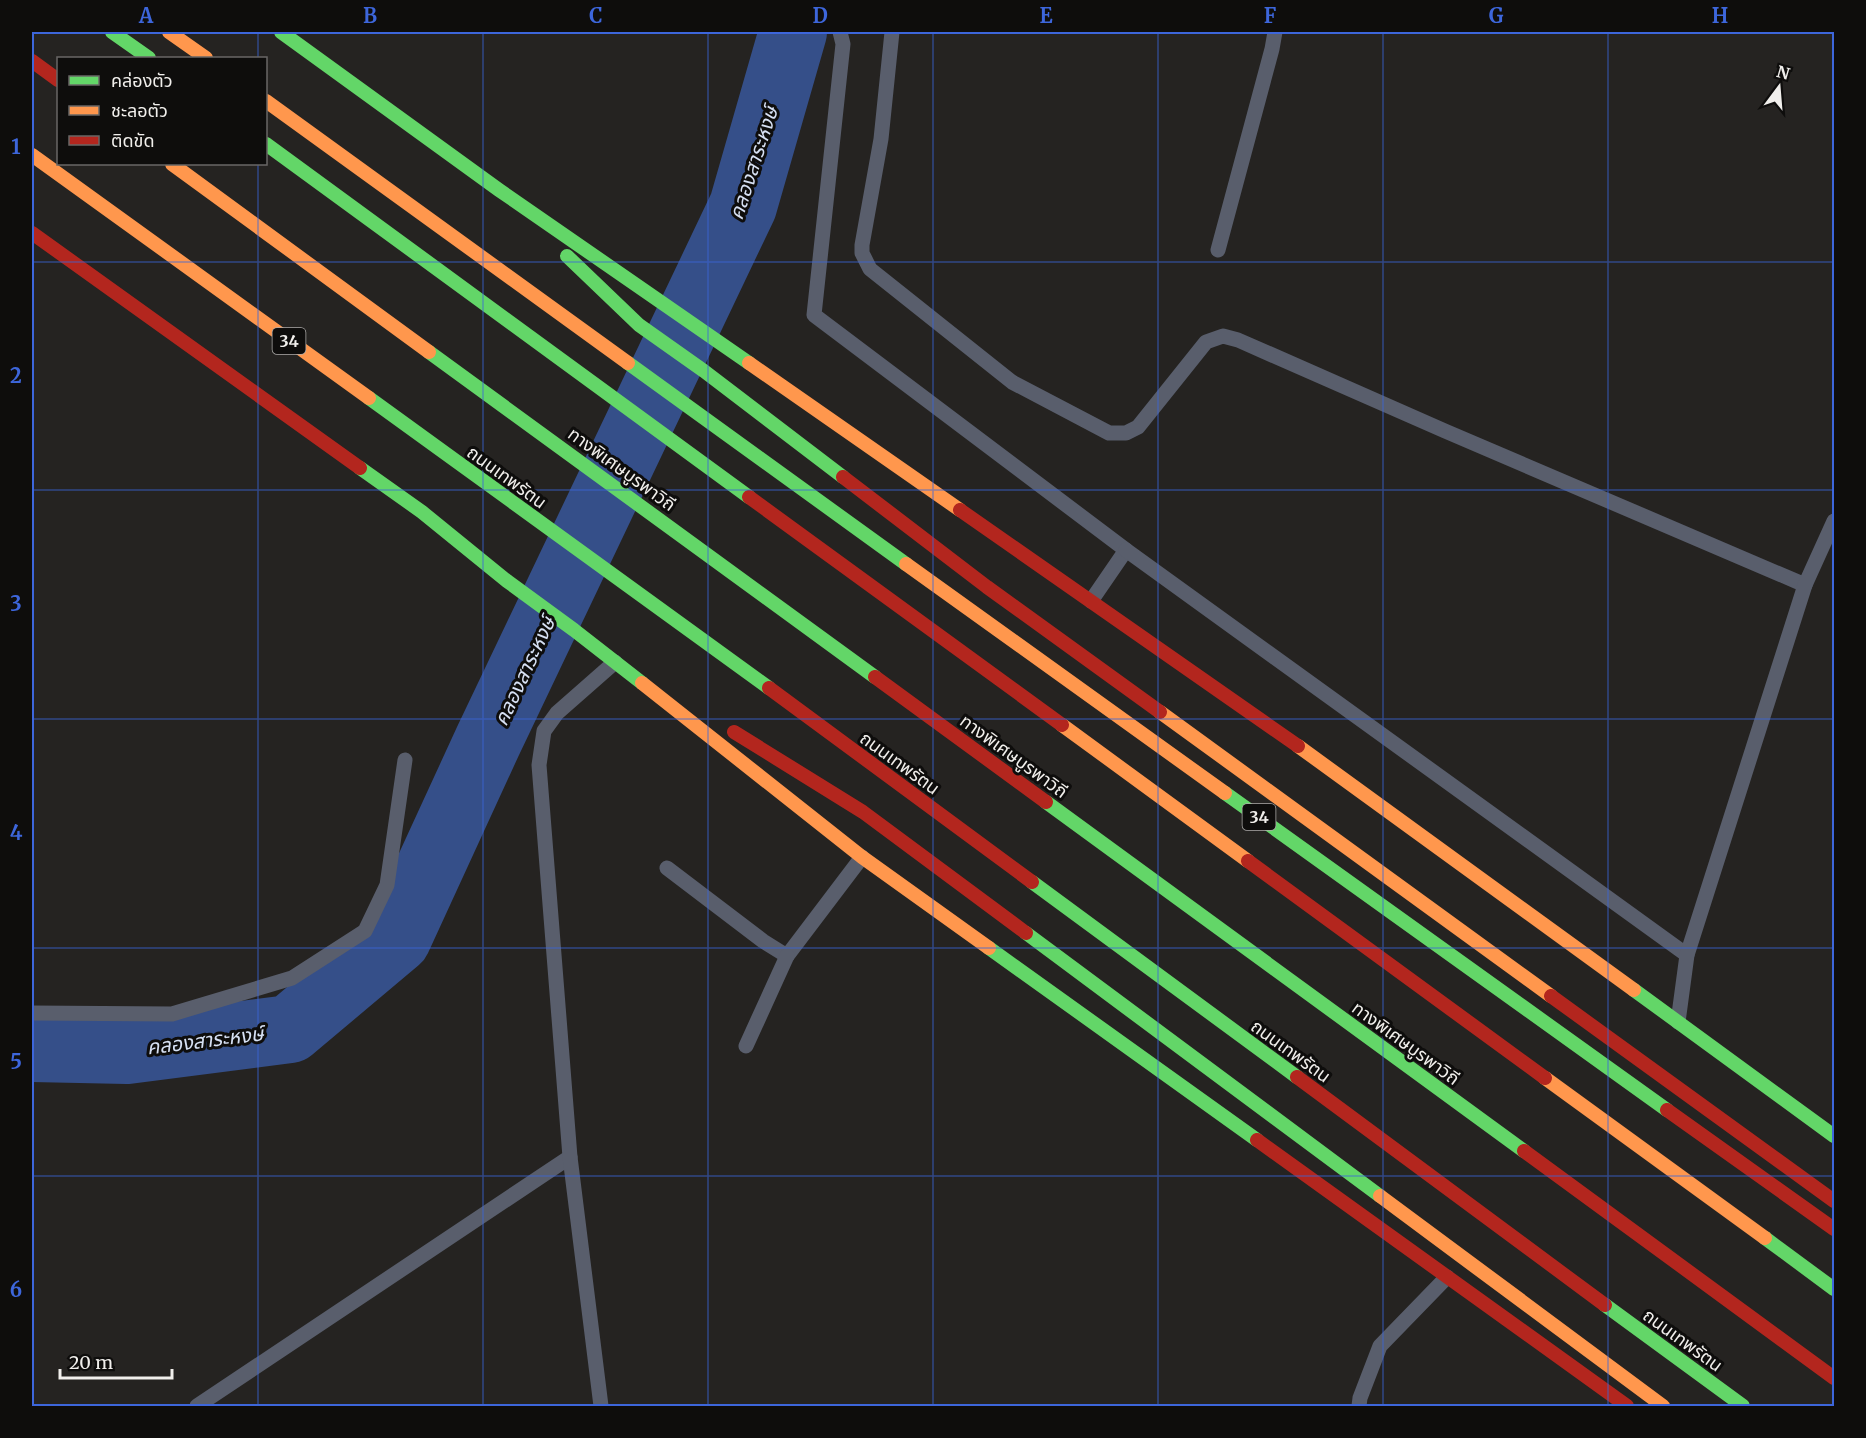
<svg xmlns="http://www.w3.org/2000/svg" width="1866" height="1438" font-family="Merriweather,'Noto Sans Thai',serif">
	<style>
		.lines { fill: none; stroke-linecap: round; stroke-linejoin: round }
		.river { stroke: #354f89; stroke-width: 68 }
		.lane { stroke: #595e6c; stroke-width: 15 }
		.fast { stroke: #63d668; stroke-width: 14 }
		.slow { stroke: #ff974d; stroke-width: 14 }
		.jam { stroke: #b3261e; stroke-width: 14 }
		.grid { fill: none; stroke: #3d66db; stroke-width: 1.5; stroke-opacity: 0.55 }
		.labels { text-anchor: middle; dominant-baseline: central; stroke-width: 6; stroke-linejoin: round; paint-order: stroke }
		.shield { fill: #0e0d0c; stroke: #adaba9; stroke-width: 1.5 }
		.shield-label { font-size: 16px; font-weight: bold; fill: #f1efec }
		.street-label { font-size: 18px; fill: #f1efec; stroke: #0e0d0c }
		.water-label { font-size: 20px; font-style: italic; fill: #d7e1f4; stroke: #0e0d0c }
		.neatline { fill: none; stroke: #3d66db; stroke-width: 2 }
		.grid-label { font-size: 20px; text-anchor: middle; font-weight: bold; fill: #3d66db }
	</style>
	<rect width="100%" height="100%" fill="#252321"/>
	<g class="lines">
		<path class="river" d="M32,1048l95,2 163,-21 107,-90 91,-198 255,-535 50,-174"/>
		<g class="lane">
			<path d="M840,32l3,12 -29,271 312,235 -35,51"/>
			<path d="M892,32l-11,107 -19,106v8l8,16 142,113 97,51h17l12,-6 68,-85 17,-6 15,4 207,91 360,154"/>
			<path d="M1218,250l54,-201 3,-17"/>
			<path d="M1126,550l561,405"/>
			<path d="M667,868l96,73 24,15 75,-99"/>
			<path d="M32,1013l140,1 120,-36 73,-47 22,-46 18,-125"/>
			<path d="M1678,1022l9,-67 118,-370 29,-64"/>
			<path d="M746,1046l41,-90"/>
			<path d="M197,1406l373,-249"/>
			<path d="M601,1406l-31,-249 -31,-392 5,-34 13,-18 58,-51"/>
			<path d="M1359,1406l1,-8 20,-52 67,-69"/>
		</g>
		<g class="fast">
			<path d="M112,32l37,26"/>
			<path d="M281,32l218,158 250,173"/>
			<path d="M266,144l483,353"/>
			<path d="M567,256l72,69 65,46 139,106"/>
			<path d="M429,352l446,325"/>
			<path d="M628,363l278,201"/>
			<path d="M369,398l400,290"/>
			<path d="M360,468l62,44 85,69 67,49 68,53"/>
			<path d="M1225,793l442,317"/>
			<path d="M1046,802l478,349"/>
			<path d="M1032,882l265,195"/>
			<path d="M1026,933l354,263"/>
			<path d="M989,948l268,192"/>
			<path d="M1634,990l200,146"/>
			<path d="M1765,1238l69,51"/>
			<path d="M1605,1305l138,101"/>
		</g>
		<g class="slow">
			<path d="M169,32l37,26"/>
			<path d="M266,101l362,262"/>
			<path d="M32,155l337,243"/>
			<path d="M172,164l257,188"/>
			<path d="M749,363l211,147"/>
			<path d="M906,564l319,229"/>
			<path d="M642,683l220,174 127,91"/>
			<path d="M1160,712l391,284"/>
			<path d="M1062,725l186,136"/>
			<path d="M1298,746l336,244"/>
			<path d="M1545,1078l220,160"/>
			<path d="M1380,1196l283,210"/>
		</g>
		<g class="jam">
			<path d="M32,61l26,19"/>
			<path d="M32,233l328,235"/>
			<path d="M843,477l144,110 173,125"/>
			<path d="M749,497l313,228"/>
			<path d="M960,510l338,236"/>
			<path d="M875,677l171,125"/>
			<path d="M769,688l263,194"/>
			<path d="M734,732l129,80 163,121"/>
			<path d="M1248,861l297,217"/>
			<path d="M1551,996l283,205"/>
			<path d="M1297,1077l308,228"/>
			<path d="M1667,1110l167,119"/>
			<path d="M1257,1140l370,266"/>
			<path d="M1524,1151l310,227"/>
		</g>
	</g>
	<path class="grid" d="M258,32v26M483,32v1374M708,32v1374M933,32v1374M1158,32v1374M1383,32v1374M1608,32v1374M258,164v1242M32,262h1802M32,490h1802M32,719h1802M32,948h1802M32,1176h1802"/>
	<g class="labels">
		<g class="shield">
			<rect x="272.5" y="328" width="33" height="26" rx="4.5"/>
			<rect x="1242.5" y="804" width="33" height="26" rx="4.5"/>
		</g>
		<g class="shield-label">
			<text x="289" y="341">34</text>
			<text x="1259" y="817">34</text>
		</g>
		<g class="street-label">
			<text transform="translate(622 469) rotate(36)">ทางพิเศษบูรพาวิถี</text>
			<text transform="translate(507 477) rotate(36)">ถนนเทพรัตน</text>
			<text transform="translate(1014 756) rotate(36)">ทางพิเศษบูรพาวิถี</text>
			<text transform="translate(900 763) rotate(36)">ถนนเทพรัตน</text>
			<text transform="translate(1406 1043) rotate(36)">ทางพิเศษบูรพาวิถี</text>
			<text transform="translate(1291 1051) rotate(36)">ถนนเทพรัตน</text>
			<text transform="translate(1683 1340) rotate(36)">ถนนเทพรัตน</text>
		</g>
		<g class="water-label">
			<text transform="translate(753 163) rotate(-72)">คลองสาระหงษ์</text>
			<text transform="translate(524 671) rotate(-65)">คลองสาระหงษ์</text>
			<text transform="translate(205 1040) rotate(-7)">คลองสาระหงษ์</text>
		</g>
	</g>
	<rect width="1866" height="1438" fill="none" stroke="#0e0d0c" stroke-width="66"/>
	<rect x="57" y="57" width="210" height="108" fill="#0e0d0c" stroke="#696766" stroke-width="1.5"/>
	<rect x="69" y="76" width="30" height="9" fill="#63d668" stroke="#696766" stroke-width="1.5"/>
	<text x="111" y="87" font-size="18" fill="#f1efec">คล่องตัว</text>
	<rect x="69" y="106" width="30" height="9" fill="#ff974d" stroke="#696766" stroke-width="1.5"/>
	<text x="111" y="117" font-size="18" fill="#f1efec">ชะลอตัว</text>
	<rect x="69" y="136" width="30" height="9" fill="#b3261e" stroke="#696766" stroke-width="1.5"/>
	<text x="111" y="147" font-size="18" fill="#f1efec">ติดขัด</text>
	<g transform="translate(1779 87) rotate(16)" stroke="#0e0d0c" stroke-width="4.5" paint-order="stroke">
	<path d="M0-4.5L10 22L0 15L-10 22Z" fill="#f1efec"/>
	<text y="-9" font-size="16" font-weight="bold" text-anchor="middle" fill="#f1efec">N</text>
	</g>
	<path d="M60 1369v9h112v-9" fill="none" stroke="#f1efec" stroke-width="3"/>
	<text x="69" y="1369" font-size="18" fill="#f1efec" stroke="#0e0d0c" stroke-width="4.5" paint-order="stroke">20 m</text>
	<rect x="33" y="33" width="1800" height="1372" class="neatline"/>
	<g class="grid-label">
		<text x="146" y="23">A</text>
		<text x="370" y="23">B</text>
		<text x="596" y="23">C</text>
		<text x="820" y="23">D</text>
		<text x="1046" y="23">E</text>
		<text x="1270" y="23">F</text>
		<text x="1496" y="23">G</text>
		<text x="1720" y="23">H</text>
		<text x="16" y="154">1</text>
		<text x="16" y="383">2</text>
		<text x="16" y="611">3</text>
		<text x="16" y="840">4</text>
		<text x="16" y="1069">5</text>
		<text x="16" y="1297">6</text>
	</g>
</svg>
